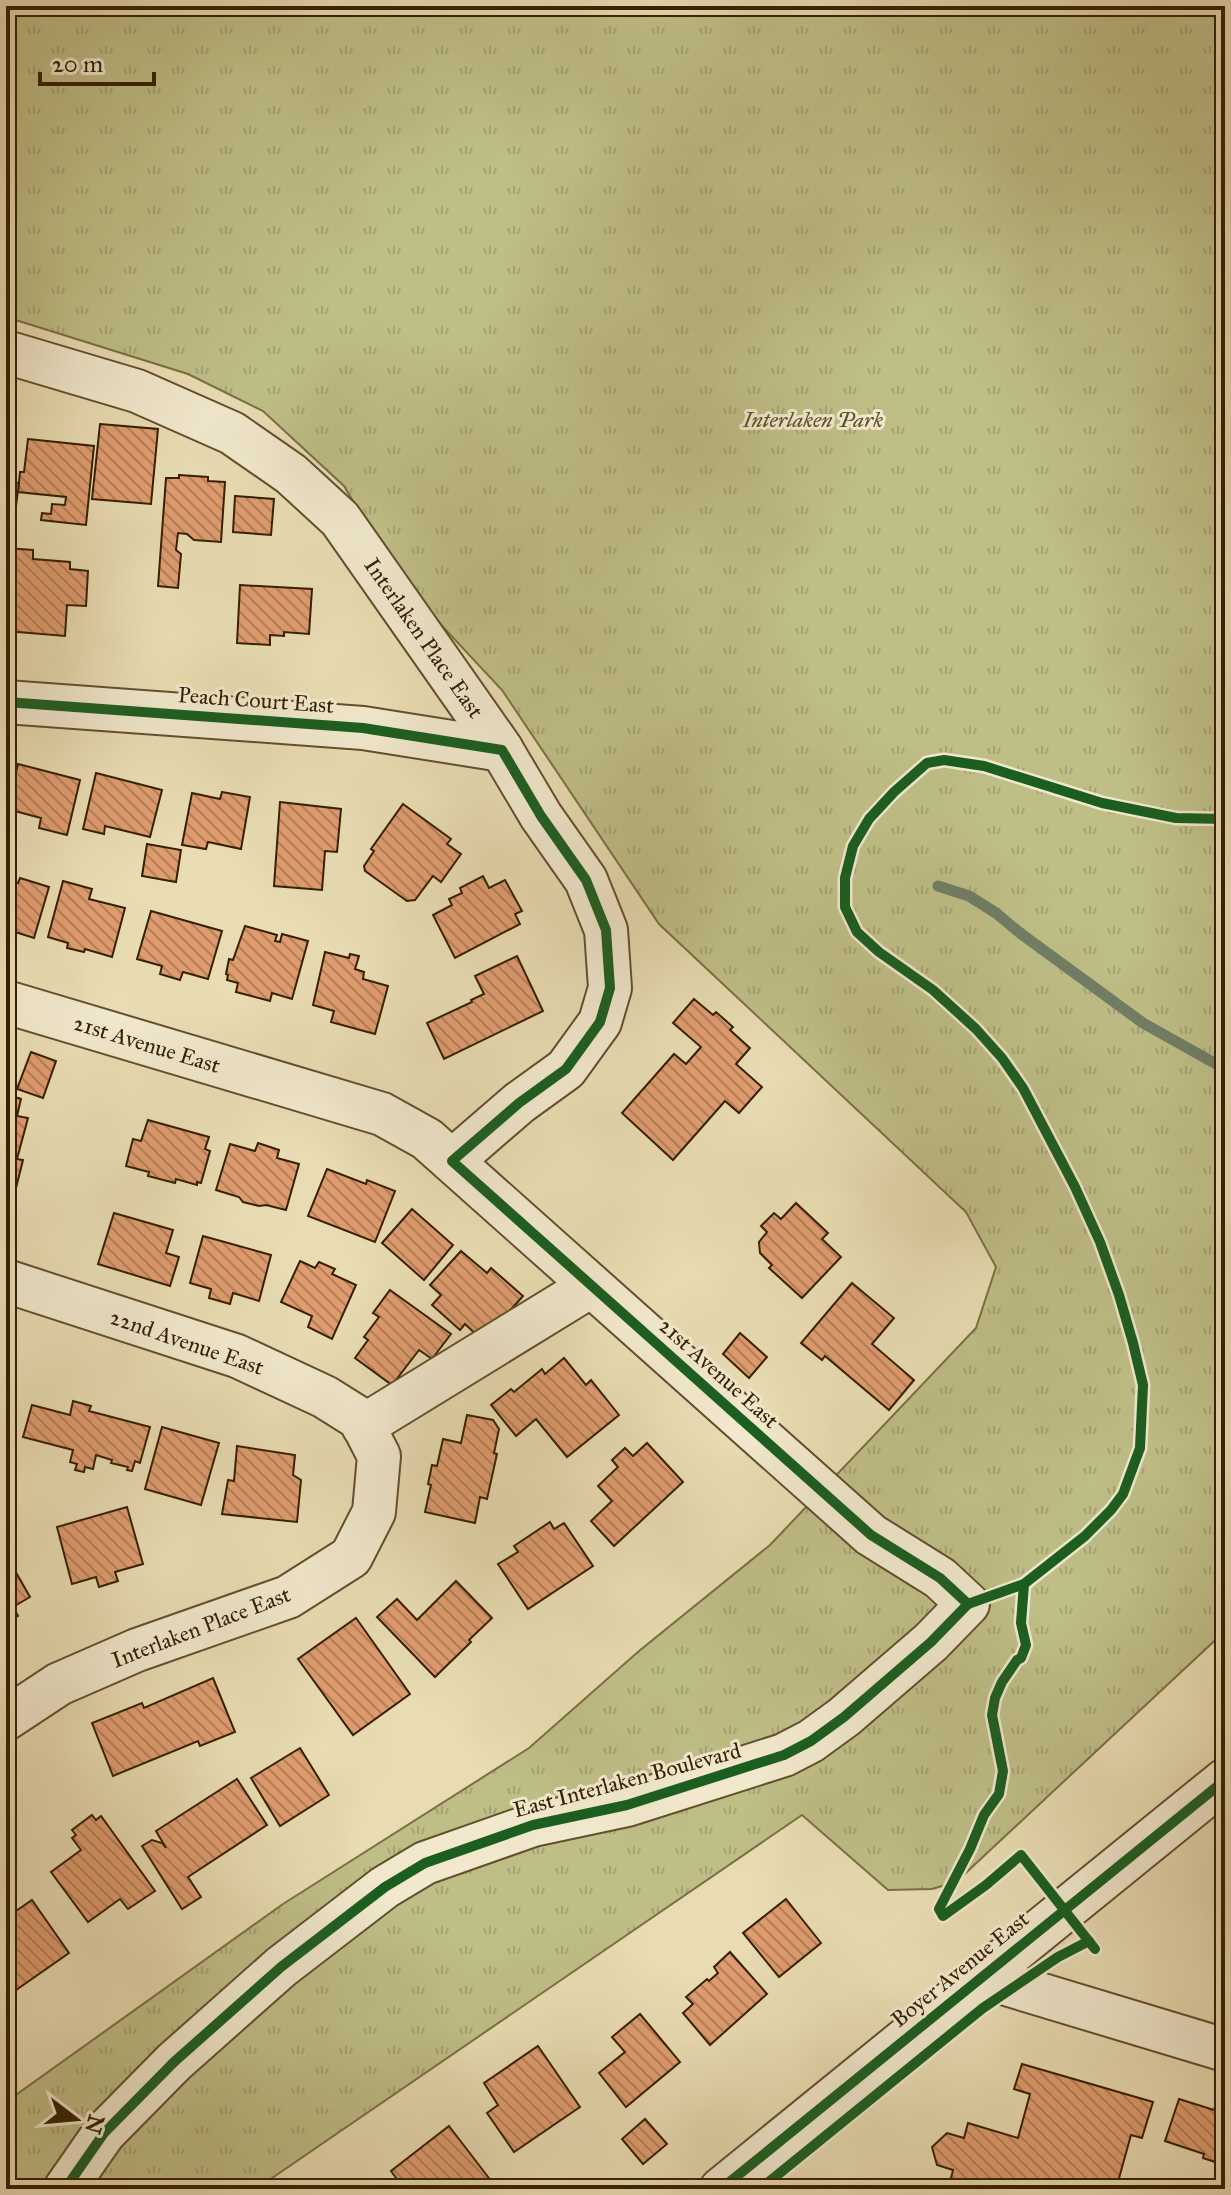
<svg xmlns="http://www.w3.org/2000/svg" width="1231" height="2195" font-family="'IM FELL Great Primer',serif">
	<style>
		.grass { fill: url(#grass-tufts); stroke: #7a6f44; stroke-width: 2 }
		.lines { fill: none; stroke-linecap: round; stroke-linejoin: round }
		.stream { stroke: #707e65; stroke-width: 11 }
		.building { fill: url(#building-back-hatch); stroke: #352000; stroke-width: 2 }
		.minor-casing { stroke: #624f2c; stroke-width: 46 }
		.minor { stroke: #f1e8cd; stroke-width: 42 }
		.cycleway-casing { stroke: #f1e8cd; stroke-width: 15 }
		.cycleway { stroke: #1b5e20; stroke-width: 10 }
		.labels { text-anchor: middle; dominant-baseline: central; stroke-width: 6; stroke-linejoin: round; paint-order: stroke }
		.park-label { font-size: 22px; font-style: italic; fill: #5e4f28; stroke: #f1e8cd }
		.street-label { font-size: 22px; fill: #352000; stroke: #f1e8cd }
	</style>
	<defs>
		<pattern id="grass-tufts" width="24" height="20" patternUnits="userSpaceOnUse" patternTransform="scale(2)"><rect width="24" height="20" fill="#bfbe87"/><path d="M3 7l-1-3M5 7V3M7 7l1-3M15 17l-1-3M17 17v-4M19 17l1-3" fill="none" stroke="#a5a373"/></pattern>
		<pattern id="building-back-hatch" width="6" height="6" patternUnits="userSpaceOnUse" patternTransform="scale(2)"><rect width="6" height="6" fill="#df9c6f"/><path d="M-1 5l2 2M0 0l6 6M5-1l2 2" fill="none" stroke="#b67f59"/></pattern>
	</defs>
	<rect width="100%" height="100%" fill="#e9dcb2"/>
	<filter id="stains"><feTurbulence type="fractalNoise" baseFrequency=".0025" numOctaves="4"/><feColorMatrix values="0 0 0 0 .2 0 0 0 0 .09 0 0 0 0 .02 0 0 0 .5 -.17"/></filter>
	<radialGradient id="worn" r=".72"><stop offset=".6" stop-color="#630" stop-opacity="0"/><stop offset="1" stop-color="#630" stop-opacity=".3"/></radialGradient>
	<path class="grass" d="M6,6h1219v1625l-269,251 -24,7 -44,1 -86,-75 -546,374h-250v-87l277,-198 246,-156 110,-97 131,-106 206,-217 20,-61 -30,-55 -307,-288 -157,-234 -101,-108 -57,-96 -81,-75 -75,-37 -182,-57z"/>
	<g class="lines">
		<path class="stream" d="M938,886l31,10 27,17 24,20 123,90 82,46"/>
	</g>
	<g class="building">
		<path d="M100,424l58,5 -7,75 -59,-5z"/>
		<path d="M28,439l66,7 -8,79 -45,-5 1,-7 9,1 1,-10 13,1 1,-8 -48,-5 2,-20h4z"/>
		<path d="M179,475l29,2v4l17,1 -4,60 -27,-2 -7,-6 -9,-1 -2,17 5,4 -3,34 -20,-2 8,-108h13z"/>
		<path d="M6,482l13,1 -4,31 -9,-1z"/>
		<path d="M235,496l39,3 -3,36 -38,-3z"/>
		<path d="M6,548l27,2v9l37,3v7l18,2 -2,35 -19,-1 -2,31 -59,-5z"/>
		<path d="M240,585l72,4 -3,45 -25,-2v4l-14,-1v10l-33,-2z"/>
		<path d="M18,764l62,16 -13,55 -28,-7 2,-10 -34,-9z"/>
		<path d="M96,773l66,17 -12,47 -45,-11 -1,8 -21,-5z"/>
		<path d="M222,792l28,5 -9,52 -33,-7 -2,7 -24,-4 10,-52 28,6z"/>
		<path d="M280,802l61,7 -4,43 -12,-1 -3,39 -48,-4z"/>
		<path d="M403,804l48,35 -4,5 14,10 -20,28 -8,-6 -18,24 -8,1 -42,-30 -1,-5 10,-15 -3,-2z"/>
		<path d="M147,844l34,6 -5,32 -34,-6z"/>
		<path d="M483,876l6,12 16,-8 17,31 -7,3 5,10 -65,34 -22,-43 19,-10 -3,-6 13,-6 -2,-5z"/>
		<path d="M20,878l29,9 -15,51 -22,-7 -2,7 -4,-1v-57l12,3z"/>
		<path d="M63,881l29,8 -3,10 36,9 -13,49 -27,-8 -1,3 -17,-4 1,-5 -20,-6z"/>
		<path d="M151,911l71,20 -14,48 -25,-7 -3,8 -20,-6 2,-8 -25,-7z"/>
		<path d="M245,926l32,9 -2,6 5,1 2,-8 26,7 -16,58 -20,-6 -2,8 -34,-9 2,-9 -11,-3 1,-5 -2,-1 3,-15 4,1z"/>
		<path d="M325,952l24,6 1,-4 9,2 -4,13 9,3 -1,7 25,7 -13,48 -44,-12 3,-11 -21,-6z"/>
		<path d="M517,956l26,55 -99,48 -17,-36 45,-21 -1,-2 13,-6 -9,-18z"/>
		<path d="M694,999l19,16 3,-3 17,15 -3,3 20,18 -14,16 26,23 -23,26 -14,-12 -52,59 -51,-47 52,-59 12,10 15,-17 -28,-24z"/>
		<path d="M31,1052l25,9 -13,37 -26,-9z"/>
		<path d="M6,1094l15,5 -4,17 11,2 -11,41 6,1 -9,36 -8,-2z"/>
		<path d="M148,1120l61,17 -4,12 5,2 -9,32 -4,-1v3l-21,-6 -1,4 -27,-7 1,-4 -23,-6 7,-27 8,2z"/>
		<path d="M258,1143l21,7 -2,8 22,6 -13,46 -20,-5 -7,1 -16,-4 -4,-5 -23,-7 14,-46 25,7z"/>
		<path d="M327,1169l39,15 1,-4 28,11 -20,51 -67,-26z"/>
		<path d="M796,1203l32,30 -6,6 19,18 -39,41 -33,-30 3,-3 -12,-12 -1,-11 8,-10 -6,-6 13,-13 7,6z"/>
		<path d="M412,1209l41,36 -29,35 -42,-37z"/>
		<path d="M114,1213l59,17 -7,23 13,4 -9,29 -72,-22z"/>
		<path d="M203,1236l68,19 -12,46 -26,-8 -3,11 -21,-6 2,-9 -21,-6z"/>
		<path d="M461,1251l26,22 4,-5 32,28 -40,45 -18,-17 -5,6 -28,-25 9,-10 -11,-10z"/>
		<path d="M300,1261l15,7 4,-6 16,7 -3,5 24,11 -24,54 -24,-12 4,-11 -31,-14z"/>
		<path d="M852,1283l42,35 -22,26 42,36 -25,30 -64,-54 -3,4 -21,-17z"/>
		<path d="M390,1290l61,44 -19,25 -13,-9 -27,35 -37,-27 13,-18 -4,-3 15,-20 -6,-4z"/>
		<path d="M740,1333l27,24 -18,21 -26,-24z"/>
		<path d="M564,1358l22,27 5,-5 28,35 -52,42 -31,-38 -20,17 -25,-31 20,-16 3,3 28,-23 3,5z"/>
		<path d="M73,1401l18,5 -2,5 61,16 -10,36 -5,-2 -3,10 -5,-1 1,-3 -17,-4 1,-3 -16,-5 -3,14 -8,-2 -1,5 -9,-2 2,-6 -7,-2 3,-12 -50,-13 9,-32 38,10z"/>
		<path d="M467,1415l26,5 6,9 -5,24 3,1 -10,45 -7,-2 -5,26 -50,-11 6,-27 -3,-1 4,-19 5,1 6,-27 18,4z"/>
		<path d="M162,1427l57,16 -18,62 -56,-16z"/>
		<path d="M647,1443l36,39 -69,64 -23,-25 21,-20 -14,-15 20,-19 -6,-7 13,-12 8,8z"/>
		<path d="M237,1446l58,9 -2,20 8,5 -4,42 -75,-8 6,-34 6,1z"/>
		<path d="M127,1507l16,57 -28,8 3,9 -19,6 -3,-10 -24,7 -15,-57z"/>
		<path d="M550,1522l4,7 10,-6 29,43 -65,43 -30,-45 20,-12 -4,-6z"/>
		<path d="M6,1555l24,42 -17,10 5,9 -12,7z"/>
		<path d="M456,1581l36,37 -23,22 2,2 -36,35 -58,-60 20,-18 20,21z"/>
		<path d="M356,1618l54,76 -57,41 -55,-76z"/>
		<path d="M213,1678l22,54 -35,14 -2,-5 -85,35 -21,-53 50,-20 2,5z"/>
		<path d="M300,1748l29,47 -49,31 -29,-48z"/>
		<path d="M237,1779l30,46 -79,52 13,20 -19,12 -40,-63 10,-6 10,3 4,5 -10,-17z"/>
		<path d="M92,1815l4,5 5,-4 54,75 -27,18 -8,-10 -32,23 -37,-50 30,-22 -9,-12 4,-3 -4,-5z"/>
		<path d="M786,1899l35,44 -42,34 -36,-44z"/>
		<path d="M32,1900l37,53 -63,44v-79z"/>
		<path d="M730,1952l37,42 -57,51 -27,-32 10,-9 -7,-7 21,-18 2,2 9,-8 -4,-6z"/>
		<path d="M640,2014l40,48 -54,45 -27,-34 26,-21 -13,-15z"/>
		<path d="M538,2046l42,61 -66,45 -27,-39 11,-8 -14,-22z"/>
		<path d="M1022,2064l131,38 -11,36 -11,-3 -15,54h-157l-10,-3 4,-16 -16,-5 -5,-18 15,-14 17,5 4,-15 50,15 12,-44 -16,-5z"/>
		<path d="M1179,2099l35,11 2,-6 9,3v34l-7,22 -15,-5 1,-4 -39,-13z"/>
		<path d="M645,2119l22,25 -24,20 -21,-25z"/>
		<path d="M449,2126l46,60 -4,3h-87l-13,-18z"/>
	</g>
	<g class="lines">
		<defs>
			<g id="minor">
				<path d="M6,352l131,39 95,42 59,41 49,45 160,228 41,69 45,64 20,50 4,58 -10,34 -34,47 -47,34 -67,58"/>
				<path d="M6,702l357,26 139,22"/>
				<path d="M6,1002l376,112 45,25 444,396 69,43 28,26 -37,38 -87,75 -33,24 -27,14 -157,50 -94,20 -108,38 -40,24 -104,80 -107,95 -70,71 -39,56"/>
				<path d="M6,1281l231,75 88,41 35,22 19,37 -5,56 -23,45 -63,40 -151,53 -78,34 -53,35"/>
				<path d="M363,1426l228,-140"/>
				<path d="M983,1977l242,73"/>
				<path d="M721,2189l504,-409"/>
			</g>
		</defs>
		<use href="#minor" class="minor-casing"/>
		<use href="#minor" class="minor"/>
		<defs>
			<g id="cycleway">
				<path d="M6,702l357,26 139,22 39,66 45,64 20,50 4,58 -10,34 -34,47 -47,34 -67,58 419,374 69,43 28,26"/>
				<path d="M1024,1584l-3,39 5,22 -5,13 -4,2 -15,22 -7,16 -3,17 11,56 -4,23 -15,21 -14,34 -31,60 4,7 43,-31 35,-30 74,94"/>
				<path d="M65,2189l39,-56 70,-71 107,-95 104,-80 40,-24 108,-38 94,-20 157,-50 27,-14 33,-24 87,-75 37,-38 56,-20 61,-48 26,-26 12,-16 17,-46 3,-63 -10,-42 -14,-48 -19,-53 -25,-55 -52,-99 -21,-30 -26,-29 -43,-39 -54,-38 -22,-20 -12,-25v-29l8,-32 16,-27 25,-27 33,-29 17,-3 40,6 118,37 74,15 49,1"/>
				<path d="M721,2189l504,-409"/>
				<path d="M760,2189l223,-181 75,-51 31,-16"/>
			</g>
		</defs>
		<use href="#cycleway" class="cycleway-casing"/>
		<use href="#cycleway" class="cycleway"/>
	</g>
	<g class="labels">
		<g class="park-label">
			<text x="813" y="419">Interlaken Park</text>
		</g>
		<g class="street-label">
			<text transform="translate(424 638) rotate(55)">Interlaken Place East</text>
			<text transform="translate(256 700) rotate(4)">Peach Court East</text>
			<text transform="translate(147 1044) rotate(17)">21st Avenue East</text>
			<text transform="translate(187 1342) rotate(19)">22nd Avenue East</text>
			<text transform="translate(719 1373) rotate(42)">21st Avenue East</text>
			<text transform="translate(201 1627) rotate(-21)">Interlaken Place East</text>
			<text transform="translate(627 1780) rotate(-15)">East Interlaken Boulevard</text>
			<text transform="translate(960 1969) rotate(-39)">Boyer Avenue East</text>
		</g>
	</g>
	<rect width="1231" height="2195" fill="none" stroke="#e9dcb2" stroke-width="32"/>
	<rect x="8" y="8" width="1215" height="2179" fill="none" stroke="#352000" stroke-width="4"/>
	<rect x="16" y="16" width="1199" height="2163" fill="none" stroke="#352000" stroke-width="2"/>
	<g transform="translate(76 2119) rotate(106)" stroke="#f1e8cd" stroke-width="6" paint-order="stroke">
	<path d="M0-6L14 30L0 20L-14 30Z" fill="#352000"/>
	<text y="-12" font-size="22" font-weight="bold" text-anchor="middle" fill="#352000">N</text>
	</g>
	<path d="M40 72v12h114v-12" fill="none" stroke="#352000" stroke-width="4"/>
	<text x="52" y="72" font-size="24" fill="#352000" stroke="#f1e8cd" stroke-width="6" paint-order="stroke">20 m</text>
	<rect width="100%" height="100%" filter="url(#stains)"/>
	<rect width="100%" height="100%" fill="url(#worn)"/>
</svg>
